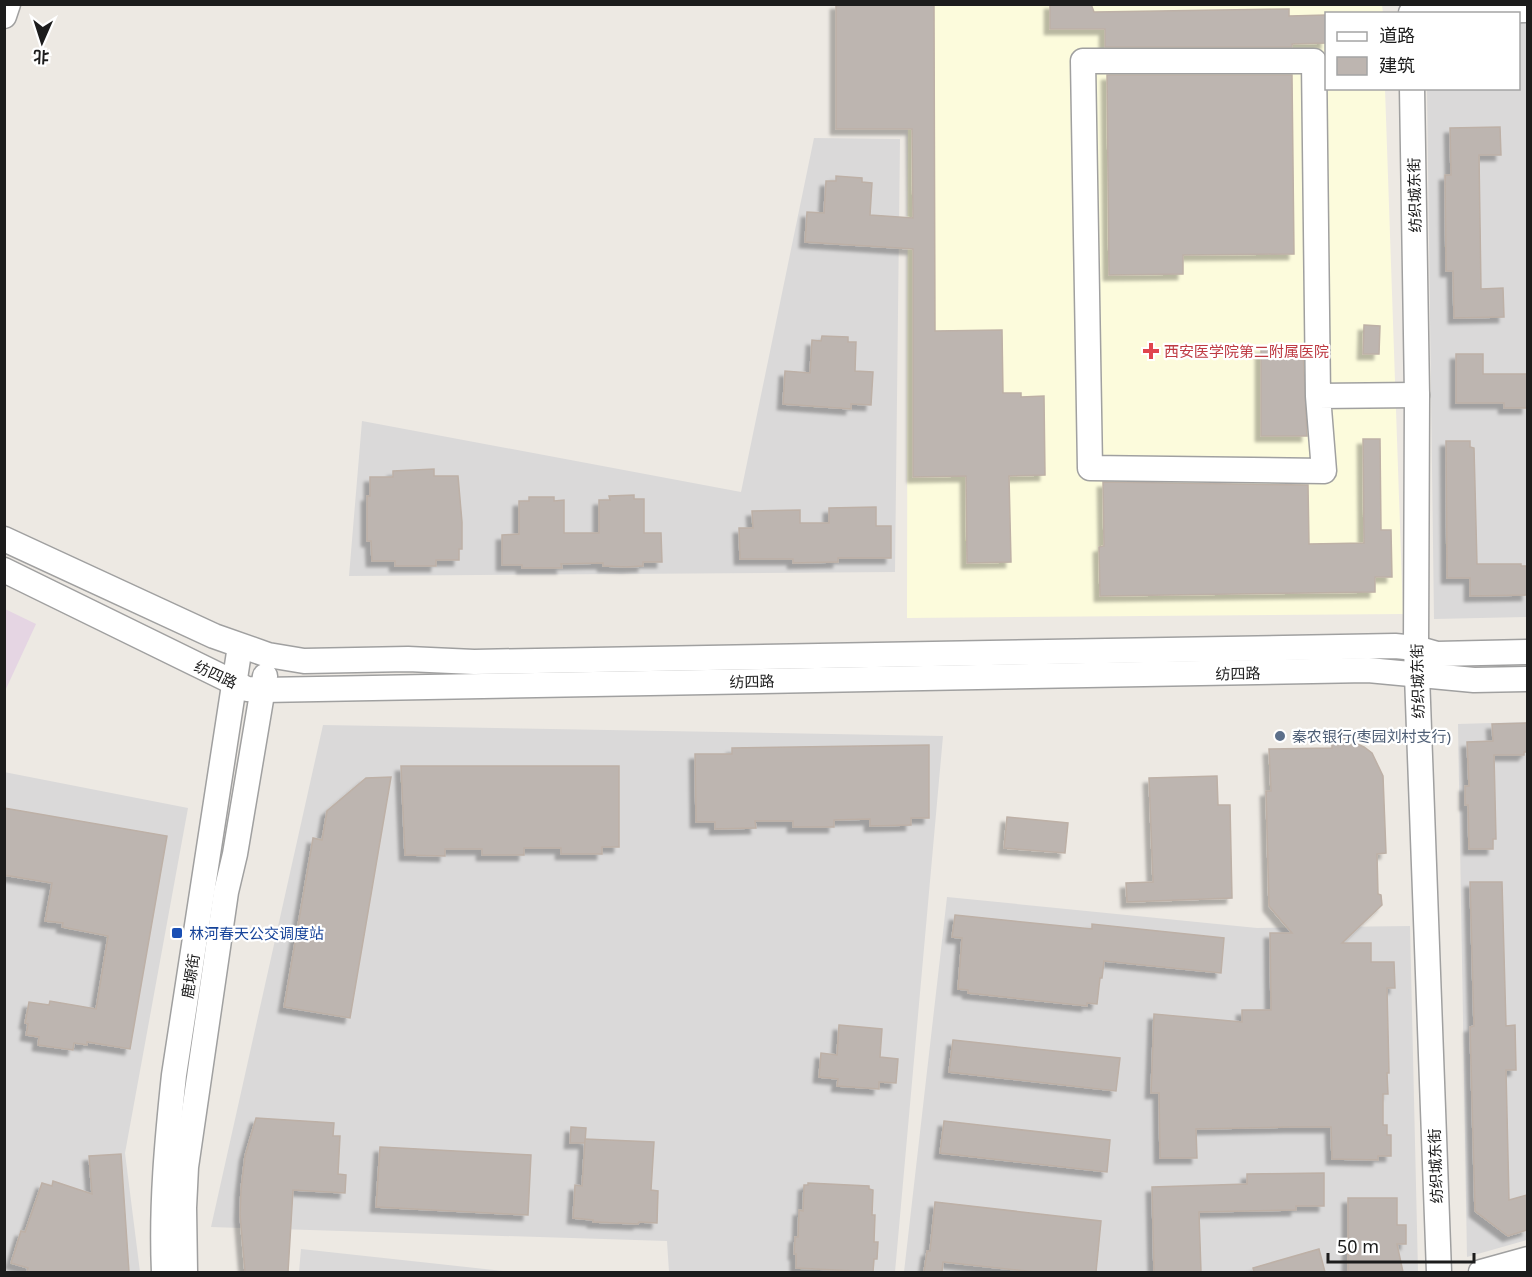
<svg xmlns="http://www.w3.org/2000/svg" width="1532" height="1277" font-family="'Noto Sans','Noto Sans SC',sans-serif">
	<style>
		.residential { fill: #dad9d9 }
		.industrial { fill: #e5d5e3 }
		.education { fill: #fcfbdc }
		.building { fill: #bdb5b0; stroke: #bdb0a6; stroke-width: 1.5; filter: url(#shadow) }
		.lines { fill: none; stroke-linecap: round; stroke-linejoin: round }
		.minor-casing { stroke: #a0a0a0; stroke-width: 27 }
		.minor { stroke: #fff; stroke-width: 24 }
		.health-dot { fill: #e0444e; stroke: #fff; stroke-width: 2 }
		.service-dot { fill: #5c6f8a; stroke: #fff; stroke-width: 2 }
		.transit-dot { fill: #1a4fb4; stroke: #fff; stroke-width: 2 }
		.labels { text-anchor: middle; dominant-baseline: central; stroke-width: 4.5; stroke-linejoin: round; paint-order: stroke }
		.street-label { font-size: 15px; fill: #1c1c1c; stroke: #fff }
		.health-label { font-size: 15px; fill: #be3a42; stroke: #fff; text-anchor: start }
		.service-label { font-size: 15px; fill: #4e5e75; stroke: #fff; text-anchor: start }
		.transit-label { font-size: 15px; fill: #164399; stroke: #fff; text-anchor: start }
	</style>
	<defs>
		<filter id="shadow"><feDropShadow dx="-5.5" dy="5.5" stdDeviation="1.5" flood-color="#0004"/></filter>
	</defs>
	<rect width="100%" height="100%" fill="#ede9e3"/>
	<g class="residential">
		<path d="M1527,5v612l-93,2 -7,-530 91,-1v-74z"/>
		<path d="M814,138l86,1 -5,433 -546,4 13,-155 379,71z"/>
		<path d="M1528,722l-1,518 -60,17 -9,-533z"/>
		<path d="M323,725l620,11 -48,536h-226l-2,-31 -456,-14z"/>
		<path d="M4,772l184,36 -63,345 15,119h-135z"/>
		<path d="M947,897l310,31 153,-2 8,346h-514z"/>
		<path d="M301,1249l211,23h-213z"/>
	</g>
	<path class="industrial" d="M5,609l31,15 -31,67z"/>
	<path class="education" d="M908,5h474l1,8 -57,1v74l59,1 18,525 -496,4z"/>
	<g class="building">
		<path d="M836,4h98l1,327 67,-1 1,63h18v4l23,-1 1,79 -36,1 2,86 -44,1 -1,-87 -53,1v-228l-108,-7 2,-30 17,1 2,-32h10v-5l26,2v4l10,1 -2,32 43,3 -1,-89h-76z"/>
		<path d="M1050,4h41l3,8 195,-3v7l37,-1v28l-34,1v3h-187v-18h-55z"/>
		<path d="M1107,75h185l2,179 -111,1v19l-74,1z"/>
		<path d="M1500,127l1,28h-22l2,134 22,-1 1,29 -50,1 -1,-47h-7l-1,-96h6l-1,-47z"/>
		<path d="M1364,325l16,1 -1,28h-16z"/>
		<path d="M822,336l26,1v5h8l-1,29 18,1 -2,33 -20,-1v5l-68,-5 2,-33 25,2 2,-33 9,1z"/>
		<path d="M1261,348h42l4,88h-46z"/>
		<path d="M1456,354h27v20h44v34h-23v-5h-48z"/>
		<path d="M1363,439h17l1,91h10l1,47h-17v15l-275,4 -1,-49 5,-1 -1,-64 205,3 1,59 55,-1z"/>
		<path d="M1446,441h24v6l4,1 3,116h44v2h6v29l-57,1v-18h-23z"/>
		<path d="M434,469v7h24l4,46v27h-3v11h-23v6h-41v-5h-23l-1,-20h-4v-45h3v-19h23v-6z"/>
		<path d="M634,495v4h10v34h17l1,29h-19v4l-16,1 -24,-1v-3l-42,1 1,4h-40v-3h-20v-30l17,-1v-33h10v-4h25v4l10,-1v33h35v-33h11l-1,-4z"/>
		<path d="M876,507v19h15v32h-53v4l-45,1v-4h-53l-1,-31h14l-1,-17 48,-1v13h29v-15z"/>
		<path d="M1527,723v29h-3v3h-30l2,84h-3v10h-24l-1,-44h-3v-19h4l-2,-44 26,-1 -1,-17z"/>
		<path d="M1339,736l25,11 8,6 11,23 3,77 -9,1 1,40 3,1 1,10 -40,38h29v19h23l1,26h-8l2,85h-2l1,21h-5v31h4v10h4v21h-13v4l-46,-1 -1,-32h-41l-94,2 1,29h-37l-1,-65h-8l3,-79 88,8v-12h29l-1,-77h22l-23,-27 -3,-115h5l-2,-42 63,-1v-4h9z"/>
		<path d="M929,745v73h-18v7l-41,1v-7l-36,1v7h-41v-6h-38l1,7 -41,1v-7h-19l-1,-68h37v-6z"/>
		<path d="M401,766h218v81h-17v7h-41v-6h-37v7h-42v-6h-37v7l-40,-1z"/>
		<path d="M1217,776l1,29h12l2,93 -105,4 -1,-19 27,-1 -4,-104z"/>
		<path d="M391,777l-41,241 -66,-11 29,-169 9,2 5,-29 39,-33z"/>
		<path d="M4,808l163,28 -37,213 -43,-7v3l-13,-2 -1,7 -35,-5 1,-8 -13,-2 2,-11 -3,-1 4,-21 20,3 1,-4 46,8 12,-73 -46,-9 1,-4 -18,-2 7,-38 -48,-8z"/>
		<path d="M1007,817l61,6 -3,30 -61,-5z"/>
		<path d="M1470,882h32l4,144 9,-1 1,45h-10l3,130 18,-5v35l-19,6 -33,-25 -5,-184 4,-1z"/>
		<path d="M955,915l137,14v-5l132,14 -3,35 -117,-12 -2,17h-2l-3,26 -10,-1v3l-119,-13v-3l-10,-1 4,-51 -10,-1z"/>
		<path d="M839,1025l43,4 -2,28 18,2 -2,24 -17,-1v7l-42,-3 1,-7 -19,-2 2,-24 16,2z"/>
		<path d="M953,1040l167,18 -4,33 -167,-19z"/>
		<path d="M256,1118l78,5 -1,13h7l-2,38 8,1 -1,18 -52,-3 -5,82h-43l-5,-57 1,-26 4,-33z"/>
		<path d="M944,1121l166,19 -3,32 -167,-19z"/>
		<path d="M571,1127l15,1 -1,15h-15z"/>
		<path d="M585,1139l69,3 -3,48 7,1 -1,32 -18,-1 -1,2 -45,-2v-2l-20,-2 2,-33 7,1z"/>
		<path d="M380,1147l151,8 -3,60 -152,-8z"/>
		<path d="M121,1154l8,118h-102l1,-4 -17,-5 10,-32 4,1 17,-49 10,3 1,-5 39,13 -3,-38z"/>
		<path d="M1324,1173v33h-28v4l-97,2 2,60h-47l-2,-85 95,-3v-10z"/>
		<path d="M808,1183l61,3v3l4,1 -1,25h3l-1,27h4l-1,17h-3l-1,13 -77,-4v-14h-2l1,-17h3l1,-27 4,1 1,-26h4z"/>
		<path d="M1348,1198h49v27h9v19h-9l6,28h-55z"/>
		<path d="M935,1202l166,19 -5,51h-61l-92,-10 -1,10h-18l3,-21h3z"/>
		<path d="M1319,1249l6,23h-71l-1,-4z"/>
	</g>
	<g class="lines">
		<defs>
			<g id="minor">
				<path d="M1411,13l117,-3"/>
				<path d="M4,16l4,-12"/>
				<path d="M1412,88l5,307 -1,253 23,624"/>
				<path d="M1318,396l6,75 -234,-3 -7,-407h231l4,335 99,-1"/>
				<path d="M4,539l210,97 54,19 36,6 104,-2 66,3 921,-16 21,2 21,6 91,-2"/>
				<path d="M4,570l243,119 16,1 1105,-20 106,10 54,-1"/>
				<path d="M164,1272c-3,-66 3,-131 10,-197l66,-429"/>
				<path d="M185,1272l-1,-64 2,-41 40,-275 9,-38 30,-178"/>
				<path d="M1481,1272l47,-13"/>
			</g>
		</defs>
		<use href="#minor" class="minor-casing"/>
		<use href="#minor" class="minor"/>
	</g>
	<path class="health-dot" d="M1148 342h6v6h6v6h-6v6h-6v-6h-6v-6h6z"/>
	<circle class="service-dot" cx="1280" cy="736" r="6"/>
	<rect class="transit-dot" x="171" y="927" width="12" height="12" rx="3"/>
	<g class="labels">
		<g class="street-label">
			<text transform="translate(1414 195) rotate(-91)">纺织城东街</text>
			<text transform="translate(1238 673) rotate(-1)">纺四路</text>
			<text transform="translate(216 674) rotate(25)">纺四路</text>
			<text transform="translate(752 681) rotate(-1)">纺四路</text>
			<text transform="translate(1417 681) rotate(-91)">纺织城东街</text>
			<text transform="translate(190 976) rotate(-81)">鹿塬街</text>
			<text transform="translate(1435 1166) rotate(-92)">纺织城东街</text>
		</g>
		<g class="health-label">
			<text x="1164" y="351">西安医学院第二附属医院</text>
		</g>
		<g class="service-label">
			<text x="1292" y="736">秦农银行(枣园刘村支行)</text>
		</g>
		<g class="transit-label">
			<text x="189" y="933">林河春天公交调度站</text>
		</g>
	</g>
	<rect width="1532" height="1277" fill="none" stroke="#1c1c1c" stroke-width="12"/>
	<rect x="1325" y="12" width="195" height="78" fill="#ffffff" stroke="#a4a4a4" stroke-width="1.5"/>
	<rect x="1337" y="32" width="30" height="9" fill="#ffffff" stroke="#a4a4a4" stroke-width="1.5"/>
	<text x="1379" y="42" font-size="18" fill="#1c1c1c">道路</text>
	<rect x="1337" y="57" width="30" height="18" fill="#bdb5b0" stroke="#a4a4a4" stroke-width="1.5"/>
	<text x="1379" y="72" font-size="18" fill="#1c1c1c">建筑</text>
	<g transform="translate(42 42) rotate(183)" stroke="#ffffff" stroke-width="4.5" paint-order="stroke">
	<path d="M0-4.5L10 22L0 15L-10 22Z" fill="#1c1c1c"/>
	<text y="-9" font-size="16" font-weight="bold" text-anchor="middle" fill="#1c1c1c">北</text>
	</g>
	<path d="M1328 1253v9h146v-9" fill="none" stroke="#1c1c1c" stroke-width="3"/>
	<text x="1337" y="1253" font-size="18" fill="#1c1c1c" stroke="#ffffff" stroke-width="4.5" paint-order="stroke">50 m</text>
</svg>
